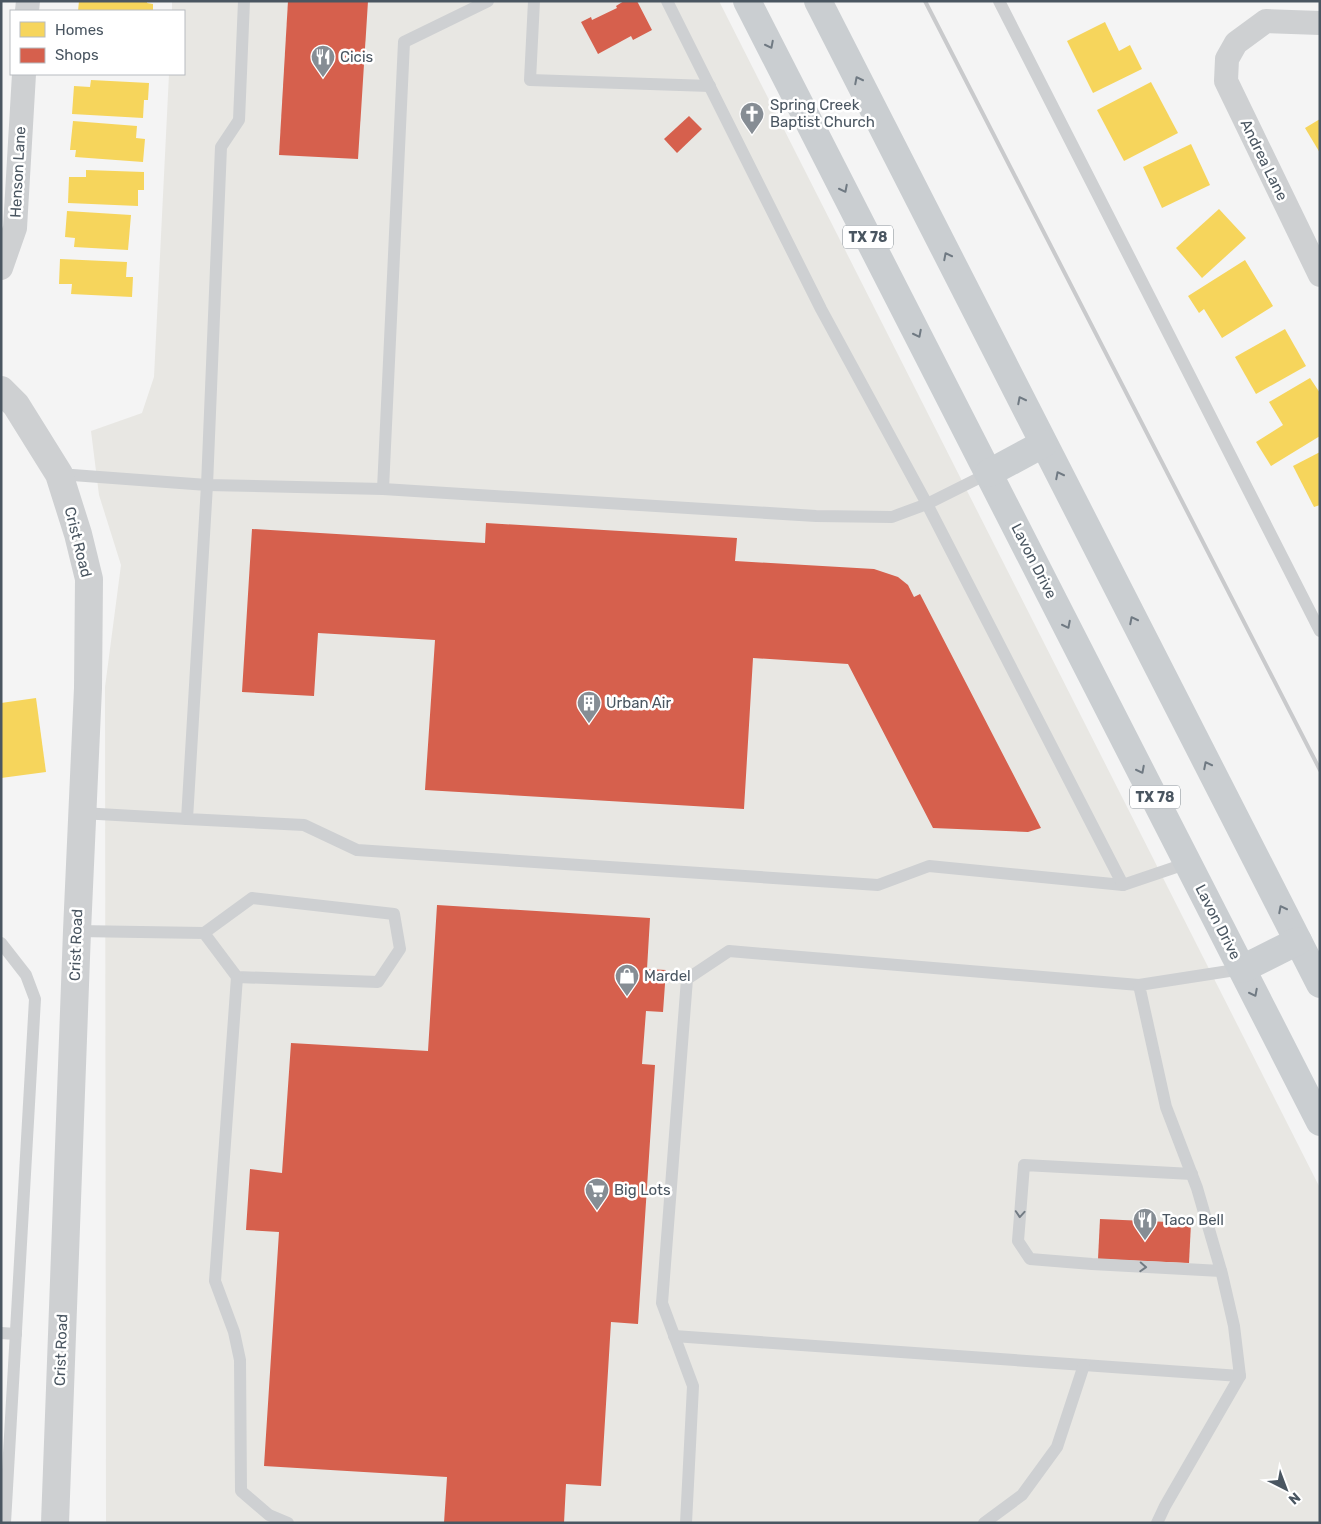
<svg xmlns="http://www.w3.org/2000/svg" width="1321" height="1524" font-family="Rubik,sans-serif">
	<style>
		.commercial { fill: #e8e7e3 }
		.homes { fill: #f6d55c }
		.shops { fill: #d6604d }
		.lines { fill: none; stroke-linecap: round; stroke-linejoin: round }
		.service { stroke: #ced0d2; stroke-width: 12 }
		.minor { stroke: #ced0d2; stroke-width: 24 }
		.tertiary { stroke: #ced0d2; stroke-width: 28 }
		.primary { stroke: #caced1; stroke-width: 28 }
		.rail { stroke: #c9cacc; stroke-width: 4 }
		.oneway { stroke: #707a83 }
		.oneway2 { stroke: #727b83 }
		.labels { text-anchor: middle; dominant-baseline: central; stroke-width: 5; stroke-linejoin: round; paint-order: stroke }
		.shield { fill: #fff; stroke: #808990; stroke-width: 1 }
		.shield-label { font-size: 14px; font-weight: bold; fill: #4a5661 }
		.poi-label { font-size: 15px; fill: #4a5661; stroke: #fff; text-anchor: start }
		.street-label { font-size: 15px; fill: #4a5661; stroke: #fff }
	</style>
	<rect width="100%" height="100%" fill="#f4f4f4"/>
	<path class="commercial" d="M172,1h547l601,1187v335h-1214l-1,-836 16,-122 -22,-70 -8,-64 51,-18 12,-36 15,-303h15v-63h-12z"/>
	<g class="homes">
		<path d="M79,1h68v2l6,1v7h-75z"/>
		<path d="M1105,22l14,29 11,-6 12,24 -49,24 -26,-52z"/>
		<path d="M91,80l58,3 -1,17h-4l-1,18 -71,-4 2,-28 16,1z"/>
		<path d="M1151,82l27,51 -54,28 -27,-51z"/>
		<path d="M1320,119v34l-15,-25z"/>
		<path d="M73,121l64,5 -1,12 9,1 -2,23 -68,-5 1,-7h-6z"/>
		<path d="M1191,144l19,41 -48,23 -19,-41z"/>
		<path d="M86,170l58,2v18h-6v16l-70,-3 1,-26h17z"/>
		<path d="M1219,209l27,29 -44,40 -26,-30z"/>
		<path d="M67,211l64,4 -3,35 -54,-3 1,-9 -10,-1z"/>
		<path d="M60,259l67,3 -1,15h7l-1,20 -61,-3 1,-10h-13z"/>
		<path d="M1245,260l28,46 -51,32 -18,-29 -5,4 -11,-17z"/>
		<path d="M1285,329l21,37 -50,28 -21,-37z"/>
		<path d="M1310,378l10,15v43l-49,30 -15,-24 27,-17 -14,-23z"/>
		<path d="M1320,452v53l-6,2 -21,-41z"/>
		<path d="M36,698l10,74 -45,6v-75z"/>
	</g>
	<g class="shops">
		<path d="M288,1h80l-10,158 -79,-4z"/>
		<path d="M624,1h13l15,29 -19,10 -2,-4 -33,18 -17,-32 10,-5 1,3 25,-12 -1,-2z"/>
		<path d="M689,116l13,13 -25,24 -13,-14z"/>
		<path d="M486,523l251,15 -2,23 139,8 24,8 10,8 6,12 6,-3 121,234 -13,4 -95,-4 -85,-164 -95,-6 -9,151 -319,-19 10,-150 -117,-7 -4,63 -72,-4 10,-163 233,14z"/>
		<path d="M437,905l213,13 -3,51 19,1 -3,42 -17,-1 -4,53 13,1 -17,259 -27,-2 -10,164 -35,-2 -2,39h-120l3,-46 -183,-11 15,-234 -33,-2 4,-61 32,4 9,-130 137,8z"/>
		<path d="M1100,1219l91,4 -2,40 -91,-4z"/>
	</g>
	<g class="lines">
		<g class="service">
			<path d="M244,1l-5,119 -18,27 -14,338 -20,334 117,6 53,25 521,35 51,-19 194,19 65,-22"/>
			<path d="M534,1l-4,79 180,6"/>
			<path d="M667,1l154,308 106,195 196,381"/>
			<path d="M999,1l321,630"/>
			<path d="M59,474l148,11 176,4 433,27 76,1 35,-13 62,-31"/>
			<path d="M383,489l21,-447 84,-41"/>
			<path d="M81,813l106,6"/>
			<path d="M77,931l127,2 48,-35 142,16 6,35 -22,33 -141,-5 -33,-44"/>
			<path d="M1,943l25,32 9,24 -30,524"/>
			<path d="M237,977l-22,304 19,51 6,28 1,131 28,24 19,8"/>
			<path d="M1192,1174l-168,-9 -6,76 12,18 62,5 129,7"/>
			<path d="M1,1333l15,1"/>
			<path d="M674,1336l566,40"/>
			<path d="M686,1523l7,-137 -31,-83 25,-324 42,-28 410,34"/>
			<path d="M984,1523l38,-28 35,-48 27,-82"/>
			<path d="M1157,1523l8,-17 75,-130 -6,-50 -12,-52 -25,-86 -31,-81 -27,-122 103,-16"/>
		</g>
		<g class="minor">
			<path d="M27,11l1,-10"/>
			<path d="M1320,23l-54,-2 -30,22 -9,16 -1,22 94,194"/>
			<path d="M1,268l14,-40 9,-154"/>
		</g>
		<path class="tertiary" d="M1,390l15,15 43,69 19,60 11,45 -1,109 -11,243 -22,592"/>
		<g class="primary">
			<path d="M747,1l573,1121"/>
			<path d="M818,1l502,983"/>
			<path d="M989,473l54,-29"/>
			<path d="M1242,969l56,-28"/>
		</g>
		<path class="rail" d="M925,1l395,769"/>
	</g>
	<defs><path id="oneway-chevron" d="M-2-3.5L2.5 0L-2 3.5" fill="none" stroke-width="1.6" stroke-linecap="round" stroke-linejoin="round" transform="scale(1.25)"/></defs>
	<g class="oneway">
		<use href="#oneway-chevron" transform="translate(770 45) rotate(63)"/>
		<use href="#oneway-chevron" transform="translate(858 80) rotate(-117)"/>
		<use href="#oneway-chevron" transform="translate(844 189) rotate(63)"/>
		<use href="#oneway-chevron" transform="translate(947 256) rotate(-117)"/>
		<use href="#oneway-chevron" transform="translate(918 334) rotate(63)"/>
		<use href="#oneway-chevron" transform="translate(1021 400) rotate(-117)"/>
		<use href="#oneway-chevron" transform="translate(1059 475) rotate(-117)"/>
		<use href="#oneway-chevron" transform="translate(1133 620) rotate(-117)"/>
		<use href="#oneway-chevron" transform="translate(1067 625) rotate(63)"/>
		<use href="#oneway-chevron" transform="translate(1207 765) rotate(-117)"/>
		<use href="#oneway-chevron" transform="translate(1141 770) rotate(63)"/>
		<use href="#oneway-chevron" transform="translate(1282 909) rotate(-117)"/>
		<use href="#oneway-chevron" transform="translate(1254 993) rotate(63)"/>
	</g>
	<g class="oneway2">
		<use href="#oneway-chevron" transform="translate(1020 1214) rotate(94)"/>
		<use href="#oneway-chevron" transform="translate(1143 1267) rotate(3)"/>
	</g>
	<defs>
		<symbol id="restaurant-pin" viewBox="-11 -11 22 30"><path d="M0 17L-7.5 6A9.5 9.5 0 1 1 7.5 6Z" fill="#868d94" stroke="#fff"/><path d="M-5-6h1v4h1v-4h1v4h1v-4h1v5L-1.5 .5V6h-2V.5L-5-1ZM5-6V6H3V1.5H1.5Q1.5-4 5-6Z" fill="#fff"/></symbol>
		<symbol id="church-pin" viewBox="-11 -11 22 30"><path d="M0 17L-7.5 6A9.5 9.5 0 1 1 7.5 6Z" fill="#868d94" stroke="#fff"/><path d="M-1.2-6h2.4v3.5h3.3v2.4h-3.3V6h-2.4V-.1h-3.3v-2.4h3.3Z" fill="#fff"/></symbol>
		<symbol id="building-pin" viewBox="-11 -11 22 30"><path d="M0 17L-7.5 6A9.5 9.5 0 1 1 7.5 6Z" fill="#868d94" stroke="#fff"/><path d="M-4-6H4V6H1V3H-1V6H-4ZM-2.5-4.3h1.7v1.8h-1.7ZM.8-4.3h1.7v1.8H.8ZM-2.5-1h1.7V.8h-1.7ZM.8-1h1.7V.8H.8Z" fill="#fff"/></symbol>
		<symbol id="shop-pin" viewBox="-11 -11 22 30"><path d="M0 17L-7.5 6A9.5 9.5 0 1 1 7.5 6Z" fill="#868d94" stroke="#fff"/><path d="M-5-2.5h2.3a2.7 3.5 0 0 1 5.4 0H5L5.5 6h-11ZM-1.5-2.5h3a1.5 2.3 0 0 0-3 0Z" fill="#fff"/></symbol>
		<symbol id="supermarket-pin" viewBox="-11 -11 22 30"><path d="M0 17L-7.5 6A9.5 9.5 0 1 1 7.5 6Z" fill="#868d94" stroke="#fff"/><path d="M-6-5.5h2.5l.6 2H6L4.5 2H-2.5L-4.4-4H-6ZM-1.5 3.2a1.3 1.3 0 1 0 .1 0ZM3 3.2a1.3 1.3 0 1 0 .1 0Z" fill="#fff"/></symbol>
	</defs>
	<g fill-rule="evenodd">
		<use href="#restaurant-pin" x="309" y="43" width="28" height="38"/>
		<use href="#church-pin" x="738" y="100" width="28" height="38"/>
		<use href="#building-pin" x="575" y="689" width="28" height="38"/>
		<use href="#shop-pin" x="613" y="962" width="28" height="38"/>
		<use href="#supermarket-pin" x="583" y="1176" width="28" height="38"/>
		<use href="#restaurant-pin" x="1131" y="1206" width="28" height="38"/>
	</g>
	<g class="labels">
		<g class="shield">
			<rect x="843" y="225.5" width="50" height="23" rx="4"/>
			<rect x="1130" y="785.5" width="50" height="23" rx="4"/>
		</g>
		<g class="shield-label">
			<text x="868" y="237">TX 78</text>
			<text x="1155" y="797">TX 78</text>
		</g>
		<g class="poi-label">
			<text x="340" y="57">Cicis</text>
			<text x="770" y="105">Spring Creek<tspan x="770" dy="17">Baptist Church</tspan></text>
			<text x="606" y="703">Urban Air</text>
			<text x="644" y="976">Mardel</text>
			<text x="614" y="1190">Big Lots</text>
			<text x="1162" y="1220">Taco Bell</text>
		</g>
		<g class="street-label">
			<text transform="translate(1264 160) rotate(64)">Andrea Lane</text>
			<text transform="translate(18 172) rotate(-87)">Henson Lane</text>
			<text transform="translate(78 542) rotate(76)">Crist Road</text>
			<text transform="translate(1034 561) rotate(63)">Lavon Drive</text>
			<text transform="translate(1218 922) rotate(63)">Lavon Drive</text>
			<text transform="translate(76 945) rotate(-88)">Crist Road</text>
			<text transform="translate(61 1350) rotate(-88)">Crist Road</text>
		</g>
	</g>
	<rect width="1321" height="1524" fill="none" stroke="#4a5661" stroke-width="5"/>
	<rect x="10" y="10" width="175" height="65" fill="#ffffff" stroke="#b7bbc0"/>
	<rect x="20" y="22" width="25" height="15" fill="#f6d55c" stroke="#b7bbc0"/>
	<text x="55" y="35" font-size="15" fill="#4a5661">Homes</text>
	<rect x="20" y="48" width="25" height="15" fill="#d6604d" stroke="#b7bbc0"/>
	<text x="55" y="60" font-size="15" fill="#4a5661">Shops</text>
	<g transform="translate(1286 1489) rotate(138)" stroke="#ffffff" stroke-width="4" paint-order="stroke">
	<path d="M0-4L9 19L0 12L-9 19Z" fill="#4a5661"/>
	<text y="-8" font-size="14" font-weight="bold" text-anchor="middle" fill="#4a5661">N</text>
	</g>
</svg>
